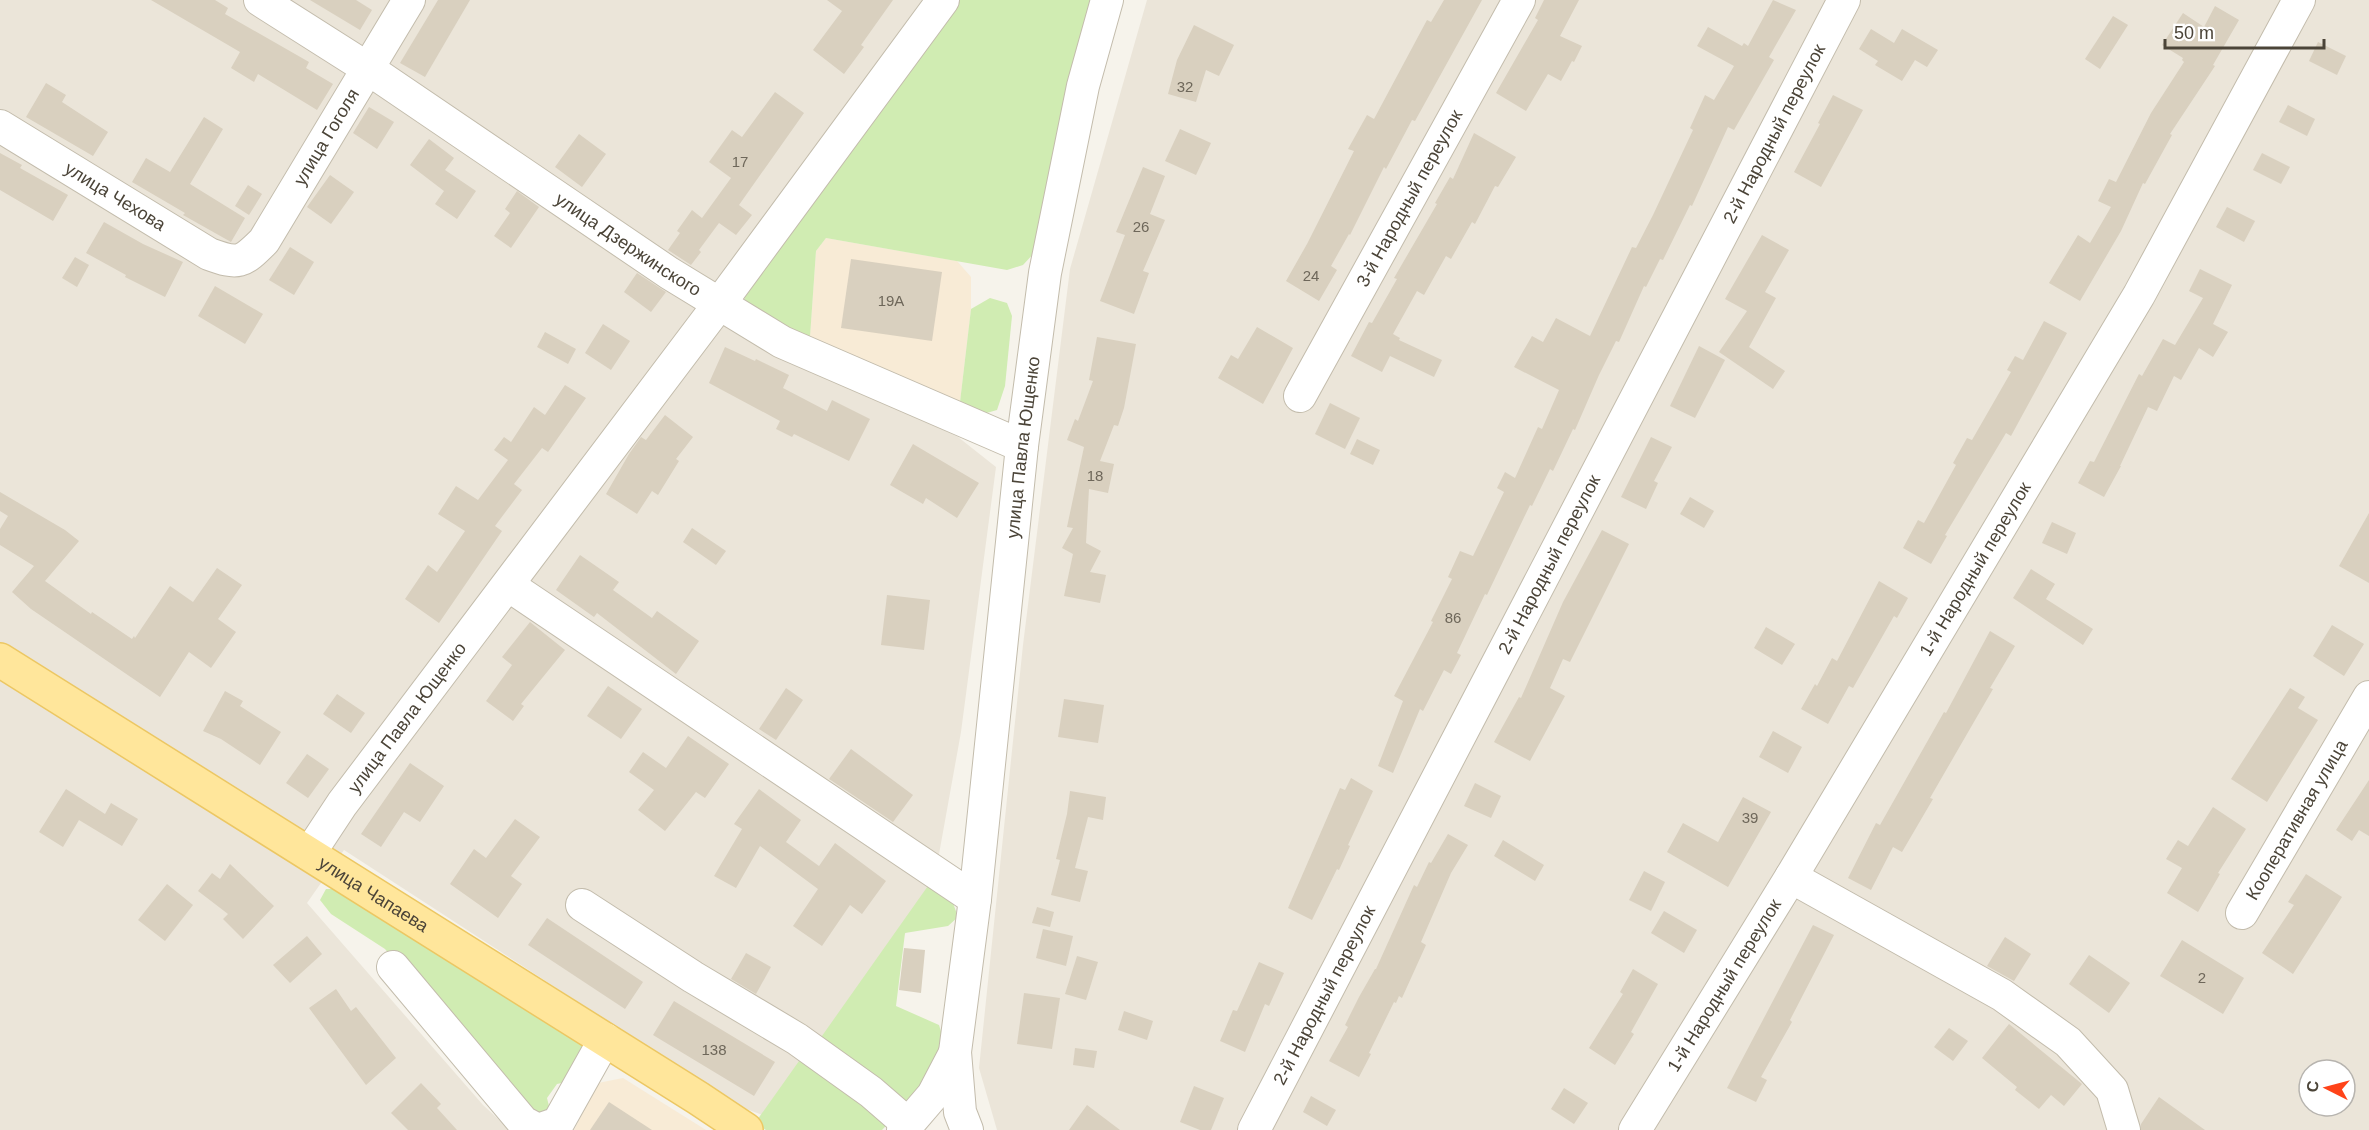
<svg xmlns="http://www.w3.org/2000/svg" width="2369" height="1130" font-family="Arial,sans-serif">
	<style>
		.residential { fill: #ebe5d9; fill-rule: evenodd }
		.commercial { fill: #f8ebd6 }
		.green { fill: #d0ecb2 }
		.building { fill: #d9d0bf }
		.lines { fill: none; stroke-linecap: round; stroke-linejoin: round }
		.minor-casing { stroke: #c3bcac; stroke-width: 34 }
		.major-casing { stroke: #ecc763; stroke-width: 36 }
		.minor { stroke: #fff; stroke-width: 32 }
		.major { stroke: #ffe69b; stroke-width: 33 }
		.labels { text-anchor: middle; dominant-baseline: central; stroke-width: 4.5; stroke-linejoin: round; paint-order: stroke }
		.number-label { font-size: 15px; fill: #6e675a }
		.street-label { font-size: 18px; fill: #4b4438; stroke: #fff }
	</style>
	<rect width="100%" height="100%" fill="#f6f3eb"/>
	<g class="residential">
		<path d="M0,0h922l-203,281 75,78 164,78 38,30 -35,265 -29,161 -51,77 -110,148 -33,-12 -394,-256 -37,53 176,202 27,25h-510z"/>
		<path d="M1147,0h1222v1130h-1372l-18,-62 44,-423 47,-376zM2309,1070h36v36h-36z"/>
	</g>
	<g class="commercial">
		<path d="M826,238l131,23 14,16v32l-11,93 -150,-65 6,-86z"/>
		<path d="M623,1078l83,52h-132l24,-47z"/>
	</g>
	<g class="green">
		<path d="M952,0h139l-55,251 -13,14 -16,5 -181,-32 -10,13 -6,86 -63,-29 -6,-22z"/>
		<path d="M990,298l17,5 5,13 -7,70 -8,24 -21,6 -16,-14 11,-93z"/>
		<path d="M930,883l23,20 5,14 -10,9 -43,7 -9,73 43,19 4,13 -6,17 -22,40 -33,35h-116l-11,-7 49,-69 13,-11z"/>
		<path d="M326,889h13l249,157 -18,35 -13,3 -10,14 3,12 -23,6 -72,-81 -70,-86 -54,-35 -11,-14z"/>
	</g>
	<g class="building">
		<path d="M151,0h64l13,8 -3,6 84,48 -3,6 27,16 -16,26 -59,-36 -4,8 -23,-14 9,-16z"/>
		<path d="M310,0h46l16,10 -12,20z"/>
		<path d="M438,0h32l-45,77 -25,-14z"/>
		<path d="M827,0h66l-32,45 3,2 -20,27 -31,-24 29,-39z"/>
		<path d="M1444,0h38l-67,121 -3,-1 -26,49 -2,-2 -34,68 -1,-1 -18,32 6,4 -18,31 -33,-20 21,-37 47,-93 -6,-2 19,-34 7,4 53,-99 4,2z"/>
		<path d="M1544,0h35l-19,36 22,10 -8,16 -2,-1 -11,20 -13,-7 -22,37 -30,-18 42,-73 -3,-2z"/>
		<path d="M1773,0l23,10 -27,47 5,3 -40,70 -6,-3 -36,79 -2,-1 -27,55 -3,-1 -14,28 -2,-1 -25,56 -3,-1 -17,34 -24,55 -2,-1 -20,42 -3,-2 -18,37 -2,-1 -43,90 -2,-1 -28,59 4,2 -10,19 -7,-4 -21,41 -3,-2 -27,64 -15,-7 25,-65 -9,-5 39,-74 -2,-1 21,-42 -4,-2 12,-26 13,5 31,-64 -7,-4 8,-16 10,6 23,-51 4,2 17,-39 -45,-23 18,-31 11,6 13,-24 34,18 42,-89 4,1 17,-33 40,-85 -3,-2 15,-33 9,5 20,-34 -37,-20 11,-19 34,19 2,-3 4,3z"/>
		<path d="M2215,6l24,14 -26,45 2,1 -45,68 2,1 -27,49 -2,-1 -22,48 -41,70 -31,-18 29,-48 12,8 21,-36 -13,-6 11,-22 7,3 35,-69 33,-51 -2,-2 1,-2 -21,-13 21,-32 21,14z"/>
		<path d="M2113,16l15,9 -28,44 -15,-10z"/>
		<path d="M1194,25l40,20 -15,31 -13,-6 -10,32 -28,-8 9,-34z"/>
		<path d="M1871,29l23,14 8,-14 36,21 -11,17 -12,-7 -13,21 -27,-16 3,-4 -19,-12z"/>
		<path d="M2318,42l28,14 -9,19 -28,-14z"/>
		<path d="M46,83l20,12 -4,7 46,30 -15,24 -67,-39z"/>
		<path d="M775,92l29,21 -65,92 13,10 -16,20 -17,-12 -20,27 2,2 -10,13 -23,-15 12,-17 -3,-2 15,-21 10,8 29,-40 -22,-16 23,-32 10,7z"/>
		<path d="M1833,95l30,15 -42,77 -27,-15 26,-48 -2,-1z"/>
		<path d="M2288,105l27,14 -8,17 -28,-14z"/>
		<path d="M369,107l25,15 -17,27 -24,-16z"/>
		<path d="M204,117l19,12 -33,55 55,34 -14,24 -48,-27 2,-2 -53,-31 14,-24 24,14z"/>
		<path d="M1180,129l31,14 -15,32 -31,-14z"/>
		<path d="M1474,133l42,24 -18,30 -3,-1 -20,38 -3,-2 -21,37 -5,-3 -22,39 -7,-4 -24,43 7,4 -1,2 43,20 -8,17 -44,-21 -8,16 -31,-16 18,-34 3,1 25,-44 -3,-1 43,-74 -2,-1 15,-26 3,2z"/>
		<path d="M579,134l27,20 -24,33 -27,-20z"/>
		<path d="M429,139l25,19 -9,12 31,21 -19,28 -22,-15 9,-13 -34,-26z"/>
		<path d="M0,153l22,12 -2,3 48,27 -15,26 -53,-31z"/>
		<path d="M2262,153l28,14 -9,17 -28,-14z"/>
		<path d="M1143,167l22,9 -15,38 15,6 -22,51 6,2 -15,41 -34,-13 25,-66 -9,-3z"/>
		<path d="M330,175l24,17 -23,32 -24,-17z"/>
		<path d="M248,185l14,9 -13,21 -14,-9z"/>
		<path d="M517,191l22,16 -28,41 -17,-12 16,-23 -5,-4z"/>
		<path d="M2227,207l28,14 -11,21 -28,-15z"/>
		<path d="M104,222l39,22 40,18 -18,35 -40,-20 1,-2 -40,-22z"/>
		<path d="M1762,235l27,15 -24,42 11,6 -27,49 36,24 -12,18 -54,-37 28,-41 -22,-12z"/>
		<path d="M290,247l24,15 -20,33 -25,-15z"/>
		<path d="M75,257l14,8 -12,22 -15,-9z"/>
		<path d="M851,259l91,13 -10,69 -91,-13z"/>
		<path d="M2200,269l32,16 -19,39 15,8 -15,25 -14,-9 -18,32 -7,-4 -17,35 -9,-4 -28,59h1l-17,31 -26,-14 12,-22 4,1 45,-88 3,2 21,-37 12,6 28,-47 -14,-7z"/>
		<path d="M637,273l29,19 -15,20 -27,-20z"/>
		<path d="M215,286l48,28 -18,30 -47,-28z"/>
		<path d="M2044,321l23,12 -56,103 -5,-3 -61,102 2,1 -16,28 -28,-16 15,-28 6,3 32,-58 -3,-2 14,-25 5,2 39,-68 -4,-2 8,-14 8,4z"/>
		<path d="M603,324l27,17 -19,29 -26,-17z"/>
		<path d="M1257,327l36,21 -30,56 -45,-26 13,-23 7,4z"/>
		<path d="M545,332l31,17 -8,15 -31,-17z"/>
		<path d="M1097,337l39,7 -12,64 -6,18 -4,-1 -14,36 14,3 -6,29 -19,-4 -3,54 15,8 -11,21 16,3 -6,28 -36,-7 9,-42 -11,-6 11,-20 -6,-1 17,-80 -17,-7 8,-21 3,2 15,-40 -4,-1z"/>
		<path d="M1699,346l26,14 -30,58 -25,-12z"/>
		<path d="M725,347l30,14 1,-2 33,16 -6,13 44,23 5,-11 38,19 -21,42 -55,-27 -2,3 -16,-8 4,-8 -71,-38z"/>
		<path d="M565,385l21,13 -38,54 -6,-4 -28,36 8,6 -27,36 7,5 -63,92 -34,-24 23,-34 9,7 28,-41 -27,-17 18,-28 22,14 30,-40 -14,-10 10,-13 7,5 23,-35 11,8z"/>
		<path d="M1330,403l30,15 -15,31 -30,-15z"/>
		<path d="M665,415l28,22 -17,22 3,2 -21,34 -6,-4 -15,23 -31,-20 23,-40 12,-17 5,3z"/>
		<path d="M1651,437l21,10 -18,34 4,2 -12,26 -25,-12z"/>
		<path d="M1357,439l23,11 -7,15 -23,-11z"/>
		<path d="M913,444l66,39 -22,35 -31,-20 -3,6 -33,-19z"/>
		<path d="M0,492l65,38 14,11 -34,40 46,33 1,-2 40,27 2,-3 1,2 35,-52 23,16 24,-34 25,17 -24,34 18,13 -25,36 -22,-16 -29,45 -129,-88 -19,-17 22,-26 -34,-21v-16l8,-13 -8,-5z"/>
		<path d="M1690,497l24,14 -10,17 -24,-14z"/>
		<path d="M2369,513v70l-30,-17z"/>
		<path d="M2052,522l24,11 -9,21 -25,-11z"/>
		<path d="M692,528l34,23 -10,14 -33,-23z"/>
		<path d="M1602,530l27,14 -59,118 -7,-3 -13,29 15,8 -35,65 -36,-19 25,-45 2,1 42,-96z"/>
		<path d="M580,555l39,27 -6,8 39,28 5,-7 42,30 -23,33 -79,-61 -3,4 -38,-27z"/>
		<path d="M2031,569l24,15 -9,15 47,30 -10,16 -70,-47z"/>
		<path d="M1879,581l29,17 -11,20 -3,-2 -41,72 -4,-2 -21,38 -27,-15 14,-25 2,2 15,-28 5,3z"/>
		<path d="M887,595l43,5 -6,50 -43,-5z"/>
		<path d="M530,622l35,28 -44,54 3,2 -11,15 -27,-20 26,-36 -10,-8z"/>
		<path d="M2332,625l32,19 -20,32 -31,-20z"/>
		<path d="M1766,627l29,17 -13,21 -28,-17z"/>
		<path d="M1990,631l25,15 -25,42 3,1 -63,109 3,1 -31,53 -9,-5 -22,43 -23,-12 28,-55 4,2 64,-113 2,1z"/>
		<path d="M608,686l34,23 -21,30 -34,-23z"/>
		<path d="M786,688l17,12 -27,40 -17,-11z"/>
		<path d="M2290,688l15,9 -7,11 20,12 -51,82 -36,-23z"/>
		<path d="M225,691l18,10 -3,5 41,26 -21,33 -39,-26 -18,-8z"/>
		<path d="M337,694l28,19 -14,20 -28,-19z"/>
		<path d="M1064,699l40,6 -6,38 -40,-6z"/>
		<path d="M1773,731l29,16 -14,26 -29,-16z"/>
		<path d="M688,736l41,28 -24,34 -9,-6 -31,39 -27,-21 16,-20 -25,-18 14,-20 23,16z"/>
		<path d="M851,749l62,46 -20,27 -64,-43z"/>
		<path d="M307,754l22,15 -21,29 -22,-15z"/>
		<path d="M410,763l34,23 -24,36 -16,-10 -23,35 -20,-13z"/>
		<path d="M1351,778l22,13 -25,54 2,1 -11,24 -2,-1 -25,51 -24,-12 52,-120 5,2z"/>
		<path d="M2369,780v56l-10,-6 -7,11 -16,-11z"/>
		<path d="M1475,783l26,13 -10,22 -27,-12z"/>
		<path d="M66,789l39,25 6,-11 27,16 -16,27 -43,-26 -16,27 -24,-15z"/>
		<path d="M759,789l42,31 -15,22 33,24 16,-23 51,38 -24,33 -12,-9 -28,41 -29,-20 25,-37 -58,-43 -24,42 -22,-12 28,-47 -8,-5z"/>
		<path d="M1070,791l36,6 -3,23 -15,-3 -13,51 13,3 -8,31 -29,-7 9,-35 -4,-1 11,-45z"/>
		<path d="M1743,797l28,15 -43,75 -61,-35 16,-29 35,19z"/>
		<path d="M2213,807l33,22 -28,44 2,1 -22,38 -31,-19 15,-25 -16,-9 12,-19 10,6z"/>
		<path d="M515,819l25,18 -29,39 11,8 -24,34 -48,-34 24,-35 12,9z"/>
		<path d="M1448,834l20,11 -17,28 -30,69 5,3 -24,53 -3,-2 -3,7 -2,-1 -25,51 2,1 -12,23 -30,-16 19,-34 -3,-2 14,-28 16,-28h1l38,-84 3,2 12,-25 2,1z"/>
		<path d="M1503,840l41,25 -9,16 -41,-25z"/>
		<path d="M230,864l44,42 -31,33 -20,-20 5,-5 -30,-23 14,-18 8,6z"/>
		<path d="M1644,871l21,11 -14,29 -22,-11z"/>
		<path d="M2306,874l36,23 -49,77 -31,-21 32,-48 -6,-3z"/>
		<path d="M167,884l26,21 -28,36 -27,-21z"/>
		<path d="M1037,907l17,5 -4,15 -18,-4z"/>
		<path d="M1664,911l33,19 -13,23 -33,-20z"/>
		<path d="M547,918l96,64 -18,27 -97,-64z"/>
		<path d="M1813,925l21,10 -44,85 2,2 -31,55 6,3 -11,22 -29,-14z"/>
		<path d="M1043,929l30,7 -7,30 -30,-8z"/>
		<path d="M307,936l15,18 -32,29 -17,-18z"/>
		<path d="M2005,937l26,17 -17,27 -27,-15z"/>
		<path d="M2182,940l62,38 -21,36 -63,-38z"/>
		<path d="M904,948l21,2 -4,43 -22,-3z"/>
		<path d="M746,953l25,14 -15,27 -25,-15z"/>
		<path d="M2089,955l41,28 -21,30 -40,-29z"/>
		<path d="M1077,956l21,6 -12,38 -21,-6z"/>
		<path d="M1259,962l25,11 -15,33 -4,-2 -20,48 -25,-11 13,-31 4,1z"/>
		<path d="M1633,969l25,15 -27,48 3,2 -19,31 -26,-17 34,-54 -3,-2z"/>
		<path d="M336,989l15,22 5,-4 40,51 -30,27 -57,-77z"/>
		<path d="M1024,993l36,5 -8,51 -35,-5z"/>
		<path d="M674,1001l101,61 -21,34 -101,-61z"/>
		<path d="M1124,1011l29,10 -6,19 -29,-10z"/>
		<path d="M2009,1024l73,60 -18,22 -13,-11 -12,14 -24,-19 2,-3 -35,-29z"/>
		<path d="M1949,1028l19,13 -15,20 -19,-14z"/>
		<path d="M1075,1048l22,3 -3,17 -21,-3z"/>
		<path d="M421,1083l20,21 -4,4 20,22h-49l-17,-17z"/>
		<path d="M1194,1086l30,12 -13,32h-11l-20,-8z"/>
		<path d="M1564,1088l24,15 -14,21 -23,-15z"/>
		<path d="M1311,1096l25,14 -9,16 -24,-14z"/>
		<path d="M2159,1097l46,33h-64v-6z"/>
		<path d="M609,1102l43,28h-62z"/>
		<path d="M1087,1105l33,25h-51z"/>
	</g>
	<g class="lines">
		<defs>
			<g id="minor">
				<path id="s1" d="M260,0l107,68 302,205 113,69 240,104"/>
				<path id="s2" d="M0,126l209,128c30,11 33,9 55,-13l145,-241"/>
				<path id="s3" d="M1300,396l219,-396"/>
				<path d="M508,585l467,314"/>
				<path id="s4" d="M309,854l33,-50 378,-501 223,-303"/>
				<path d="M1791,877l211,118 66,47 44,48 12,40"/>
				<path d="M582,905l111,72 104,62 74,53 37,32"/>
				<path id="s5" d="M2242,913l127,-216"/>
				<path d="M393,967l130,155 15,8 20,-7 47,-84"/>
				<path d="M903,1130l30,-35 22,-42"/>
				<path id="s6" d="M967,1130l-7,-18 -5,-60 20,-153 47,-453 23,-173 38,-187 24,-86"/>
				<path id="s7" d="M1254,1130l590,-1130"/>
				<path id="s8" d="M1635,1130l156,-253 348,-582 160,-295"/>
			</g>
			<g id="major">
				<path id="s9" d="M0,660l698,438 48,32"/>
			</g>
		</defs>
		<use href="#minor" class="minor-casing"/>
		<use href="#major" class="major-casing"/>
		<use href="#minor" class="minor"/>
		<use href="#major" class="major"/>
	</g>
	<g class="labels">
		<g class="number-label">
			<text x="1185" y="86">32</text>
			<text x="740" y="161">17</text>
			<text x="1141" y="226">26</text>
			<text x="1311" y="275">24</text>
			<text x="891" y="300">19А</text>
			<text x="1095" y="475">18</text>
			<text x="1453" y="617">86</text>
			<text x="1750" y="817">39</text>
			<text x="2202" y="977">2</text>
			<text x="714" y="1049">138</text>
		</g>
		<g class="street-label">
			<text stroke="none"><textPath href="#s7" startOffset="1124">2-й Народный переулок</textPath></text>
			<text stroke="none"><textPath href="#s2" startOffset="429">улица Гоголя</textPath></text>
			<text stroke="none"><textPath href="#s2" startOffset="135">улица Чехова</textPath></text>
			<text stroke="none"><textPath href="#s3" startOffset="226">3-й Народный переулок</textPath></text>
			<text stroke="none"><textPath href="#s1" startOffset="442">улица Дзержинского</textPath></text>
			<text stroke="none"><textPath href="#s6" startOffset="688">улица Павла Ющенко</textPath></text>
			<text stroke="none"><textPath href="#s7" startOffset="638">2-й Народный переулок</textPath></text>
			<text stroke="none"><textPath href="#s8" startOffset="656">1-й Народный переулок</textPath></text>
			<text stroke="none"><textPath href="#s4" startOffset="168">улица Павла Ющенко</textPath></text>
			<text stroke="none"><textPath href="#s5" startOffset="108">Кооперативная улица</textPath></text>
			<text stroke="none"><textPath href="#s9" startOffset="441">улица Чапаева</textPath></text>
			<text stroke="none"><textPath href="#s8" startOffset="170">1-й Народный переулок</textPath></text>
			<text stroke="none"><textPath href="#s7" startOffset="152">2-й Народный переулок</textPath></text>
		</g>
	</g>
	<g transform="translate(2327 1088) rotate(276)"><circle r="28" fill="#ffffff" stroke="#b7b4af" stroke-width="1.5"/>
	<path d="M0-4.5L10 22L0 15L-10 22Z" fill="#ff4319"/>
	<text y="-9" font-size="16" font-weight="bold" text-anchor="middle" fill="#4b4438">С</text>
	</g>
	<path d="M2165 39v9h159v-9" fill="none" stroke="#4b4438" stroke-width="3"/>
	<text x="2174" y="39" font-size="18" fill="#4b4438" stroke="#ffffff" stroke-width="4.5" paint-order="stroke">50 m</text>
</svg>
